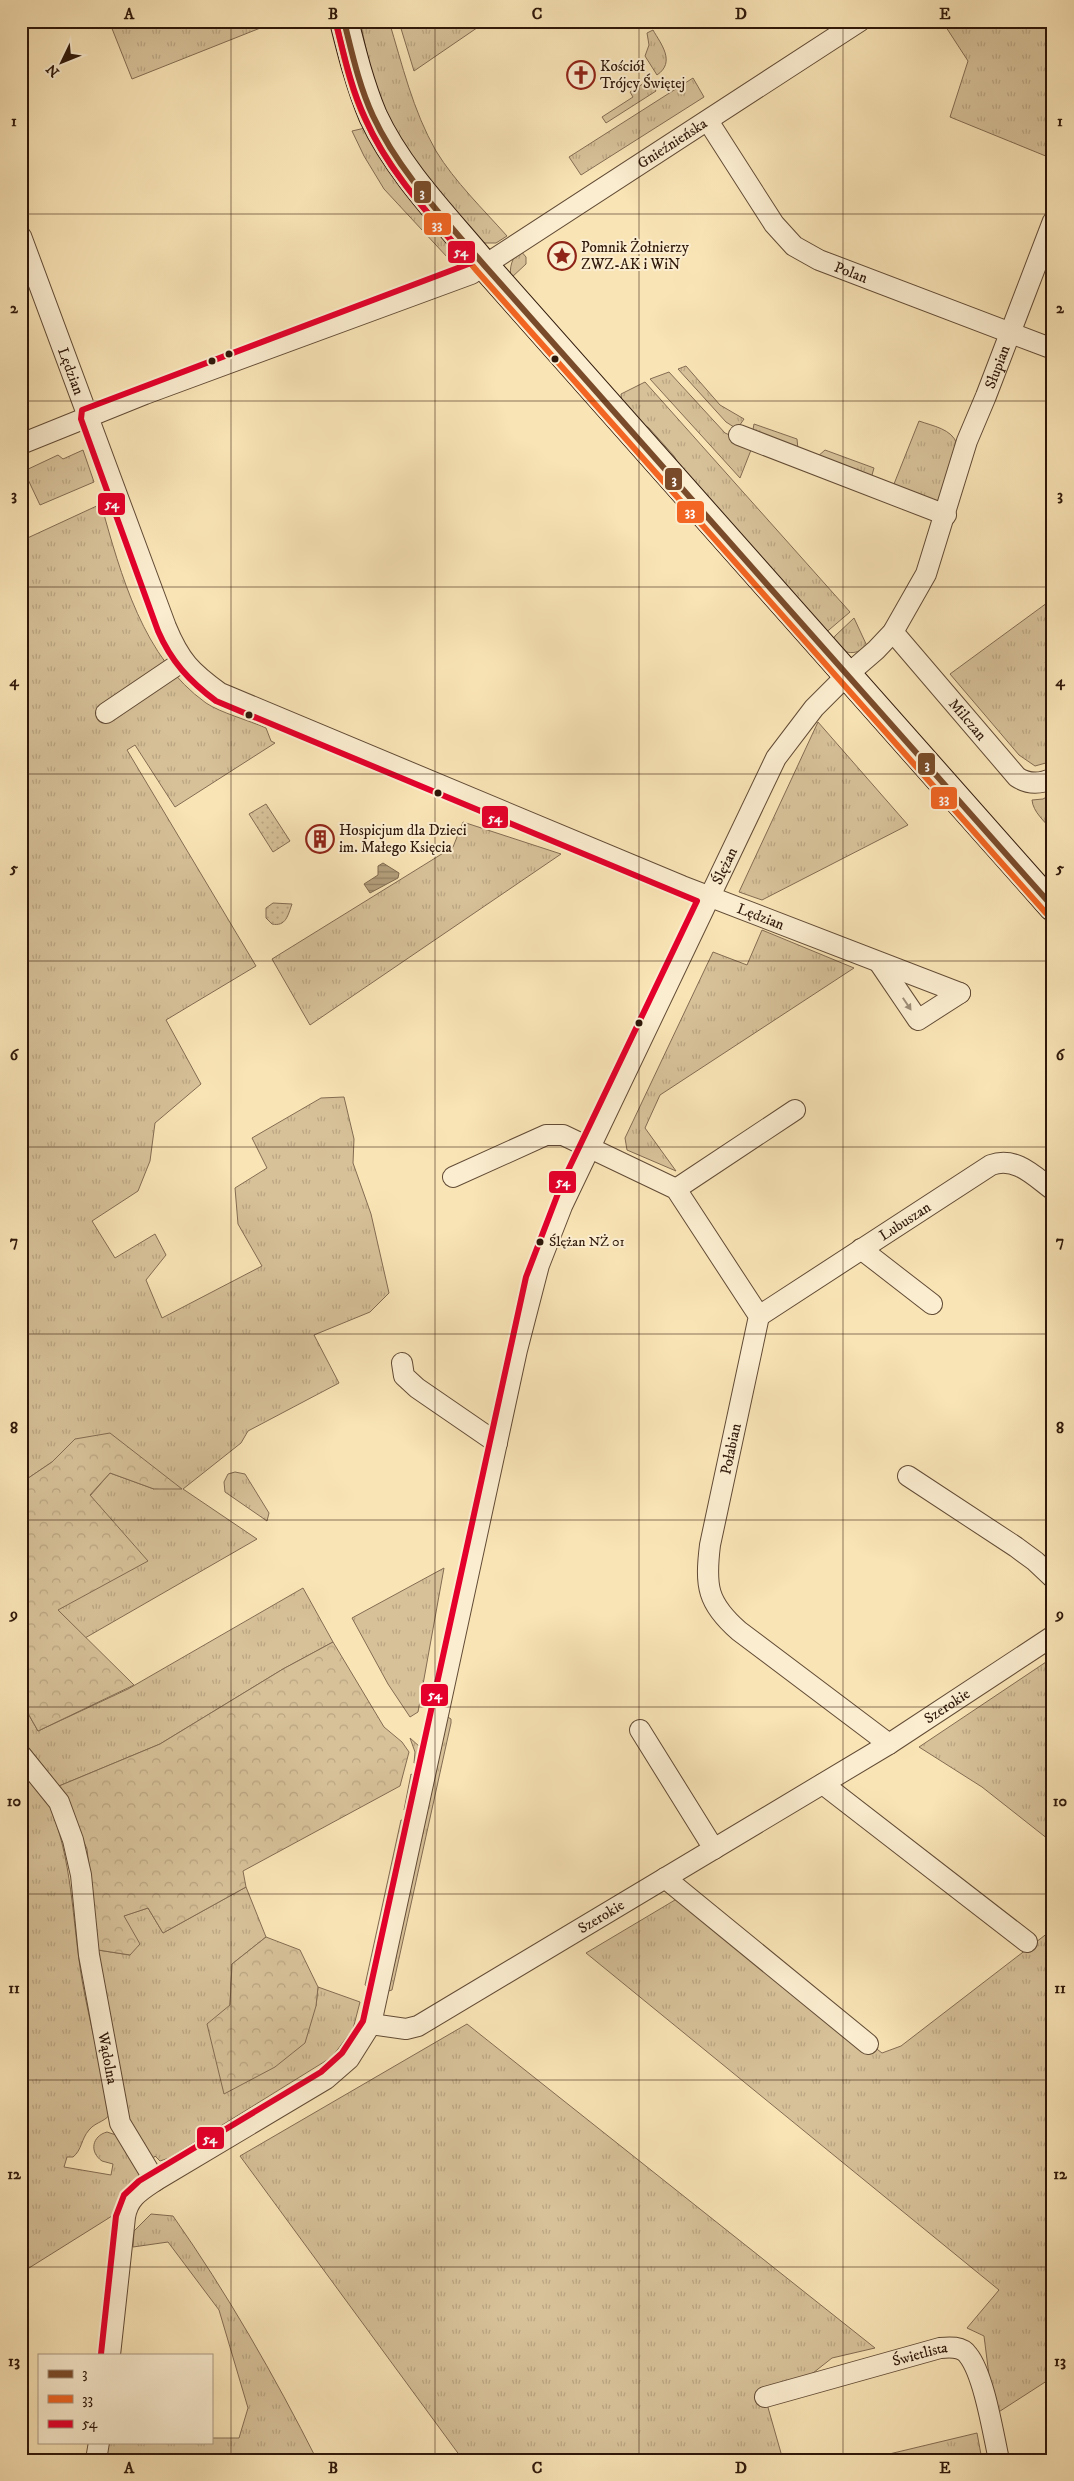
<svg xmlns="http://www.w3.org/2000/svg" width="1074" height="2481" font-family="'IM FELL DW Pica',serif">
	<style>
		.grass { fill: url(#grass-tufts); stroke: #836c52 }
		.forest { fill: url(#forest-crowns); stroke: #836c52 }
		.garden { fill: url(#garden-dots); stroke: #836c52 }
		.water { fill: url(#water-rules); stroke: #7f694e }
		.lines { fill: none; stroke-linecap: round; stroke-linejoin: round }
		.stream { stroke: #7f694e; stroke-width: 5 }
		.street-casing { stroke: #624b35; stroke-width: 22 }
		.secondary-casing { stroke: #2f180a; stroke-width: 30 }
		.street { stroke: #fbedd0; stroke-width: 20 }
		.secondary { stroke: #fbedd0; stroke-width: 28 }
		.bus-1-casing { stroke: #fbedd0; stroke-width: 10 }
		.bus-2-casing { stroke: #fbedd0; stroke-width: 10 }
		.bus-3-casing { stroke: #fbedd0; stroke-width: 10 }
		.bus-1 { stroke: #7a4b2a; stroke-width: 6 }
		.bus-2 { stroke: #f26522; stroke-width: 6 }
		.bus-3 { stroke: #e4002b; stroke-width: 6 }
		.oneway { fill: #9f8d77 }
		.grid { fill: none; stroke: #2f180a; stroke-width: 1; stroke-opacity: 0.55 }
		.bus-dot { fill: #2f180a; stroke: #fbedd0; stroke-width: 2 }
		.labels { text-anchor: middle; dominant-baseline: central; stroke-width: 4; stroke-linejoin: round; paint-order: stroke }
		.bus-label { font-size: 14px; fill: #2f180a; stroke: #fbedd0; text-anchor: start }
		.poi-label { font-size: 15px; fill: #2f180a; stroke: #fbedd0; text-anchor: start }
		.street-label { font-size: 15px; fill: #2f180a; stroke: #fbedd0 }
		.line-badge { stroke: #fbedd0; stroke-width: 2 }
		.badge-label { font-size: 14px; text-anchor: middle; font-weight: bold; fill: #fff }
		.neatline { fill: none; stroke: #2f180a; stroke-width: 2 }
		.grid-label { font-size: 16px; text-anchor: middle; font-weight: bold; fill: #2f180a }
	</style>
	<defs>
		<pattern id="grass-tufts" width="24" height="20" patternUnits="userSpaceOnUse" patternTransform="scale(1.25)"><rect width="24" height="20" fill="#d7c199"/><path d="M3 7l-1-3M5 7V3M7 7l1-3M15 17l-1-3M17 17v-4M19 17l1-3" fill="none" stroke="#b9a582"/></pattern>
		<pattern id="forest-crowns" width="20" height="18" patternUnits="userSpaceOnUse" patternTransform="scale(1.25)"><rect width="20" height="18" fill="#d7c199"/><path d="M2 6a3 3 0 1 1 6 0M12 15a3 3 0 1 1 6 0" fill="none" stroke="#b9a582"/></pattern>
		<pattern id="garden-dots" width="8" height="8" patternUnits="userSpaceOnUse" patternTransform="scale(1.25)"><rect width="8" height="8" fill="#d7c199"/><path d="M2 2h.1M6 6h.1" fill="none" stroke="#b9a582" stroke-width="1.8" stroke-linecap="round"/></pattern>
		<pattern id="water-rules" width="6" height="5" patternUnits="userSpaceOnUse" patternTransform="scale(1.25)"><rect width="6" height="5" fill="#b49f7c"/><path d="M0 2.5h6" fill="none" stroke="#938164"/></pattern>
	</defs>
	<rect width="100%" height="100%" fill="#f9e4b6"/>
	<filter id="stains"><feTurbulence type="fractalNoise" baseFrequency=".004" numOctaves="4"/><feColorMatrix values="0 0 0 0 .2 0 0 0 0 .09 0 0 0 0 .02 0 0 0 .5 -.17"/></filter>
	<radialGradient id="worn" r=".72"><stop offset=".6" stop-color="#630" stop-opacity="0"/><stop offset="1" stop-color="#630" stop-opacity=".3"/></radialGradient>
	<g class="grass">
		<path d="M109,21h169l-146,58z"/>
		<path d="M360,21h29c13,43 24,90 47,130 19,31 47,58 71,85l-11,7h-13l-64,-70 -41,-68z"/>
		<path d="M401,21h86l-73,50 -15,-49z"/>
		<path d="M942,21h111v138l-103,-42 18,-56z"/>
		<path d="M653,30c8,14 23,32 4,45l-12,-19 4,-11 -2,-12z"/>
		<path d="M693,78l11,19 -123,78 -12,-18z"/>
		<path d="M649,80l7,11 -50,32 -4,-6 31,-20 -3,-5z"/>
		<path d="M365,128l92,122 -1,10 -8,-2 -64,-69 -20,-33 -12,-25z"/>
		<path d="M520,250l6,7v7l-15,14c-2,-11 1,-20 9,-28z"/>
		<path d="M686,366l34,39 24,14 -7,10 -11,-7 -48,-53z"/>
		<path d="M669,372l56,61 28,12 -13,33 -90,-99z"/>
		<path d="M645,382l205,230 -27,23 -133,-152 -16,-27 -25,-28 -19,-13 -8,-10 -1,-11z"/>
		<path d="M919,421c14,5 33,8 38,23l-16,61 -49,-16z"/>
		<path d="M754,424l43,15 1,10 -46,-14z"/>
		<path d="M83,450l11,32 -54,23 -16,-34 34,-16 5,4z"/>
		<path d="M825,450l49,18 -4,14 -53,-25z"/>
		<path d="M101,504c20,71 42,154 105,199 15,10 42,17 60,25l5,13 4,2 -100,64 -40,-62 -8,5 129,216 -90,54 35,64 -46,39 -5,38 -12,30 -46,30 23,37 40,-24 11,21 -20,25 16,38 100,-52 -24,-42 -3,-36 32,-20 -15,-30 69,-40 23,-1 10,42 -1,24 18,51 18,79 -19,19 -56,23 25,48 -91,48 -7,12 -58,46 74,50 -172,99 -27,-28 32,-114 20,-23 44,16 -79,-50 -23,23 -31,21v-942z"/>
		<path d="M1051,600l2,3v53l-8,6 8,12v87l-18,5 -16,-11 -69,-81z"/>
		<path d="M854,618l13,28c-13,11 -24,7 -36,-3l4,-7z"/>
		<path d="M818,722l90,103 -146,75 -23,-8z"/>
		<path d="M1050,795l-2,9 5,5v22c-8,-9 -20,-19 -21,-31l11,-1z"/>
		<path d="M463,822l98,32 -251,171 -38,-66 181,-112z"/>
		<path d="M762,930l92,38 -194,127 -15,33 31,43 -49,-21 -2,-12 88,-186 34,13z"/>
		<path d="M235,1472l10,2 24,39 -2,8 -42,-29 -1,-10 4,-8z"/>
		<path d="M444,1568l-26,144 -8,5 -22,-33 -36,-66z"/>
		<path d="M303,1588l30,54 -50,27 -123,75 -101,42 -38,-48v-37l17,30 90,-42z"/>
		<path d="M1052,1658l1,2v183l-71,-56 -63,-40z"/>
		<path d="M446,1716l5,3v4l-59,267 -7,2z"/>
		<path d="M410,1738l10,9 -2,16h-4l1,-11z"/>
		<path d="M21,1770c9,10 21,21 27,32 25,56 24,119 34,178 8,44 19,87 30,130 -4,12 -16,11 -23,20 -8,9 -7,20 -16,27h-6l-3,10 47,8 2,-11 -11,-3c-13,-9 -10,-25 5,-29l12,4 21,37c-4,13 -20,28 -28,43l-91,57z"/>
		<path d="M411,1774l5,3 -7,32 -5,1z"/>
		<path d="M401,1820l5,1 -37,167 -4,-3z"/>
		<path d="M246,1887l20,50 -34,27 -2,41 86,1 2,-19 42,15 -7,27 -21,28 -163,101 -9,3 -5,-5 -3,4 -17,-27 -6,-15 -31,-168 32,5 -7,-39 25,-8 15,25z"/>
		<path d="M680,1897l202,156 19,-7 152,-117v448l-59,38 -10,-79 -17,-8 32,-38 -413,-337z"/>
		<path d="M467,2024l408,324 -43,10 -19,15 -48,24 18,63h-320l-223,-304z"/>
		<path d="M151,2214l22,2c54,77 101,159 144,244h-212l2,-18h104v-4h28l9,-30 -29,-98 -51,-68 -35,5 1,-16z"/>
		<path d="M977,2433l5,27h-118z"/>
	</g>
	<g class="forest">
		<path d="M110,1433l72,56h-28l-44,-16 -20,22 58,66 -90,49 76,75 -96,46 -17,-30v-218l31,-21 23,-23z"/>
		<path d="M333,1642l51,85 18,15 7,10 -9,34 -157,85 3,16 -83,46 -15,-25 -24,8 16,28 -10,11 -32,-5 -11,-101 -28,-63 101,-42 123,-75z"/>
		<path d="M266,1937l34,13 18,37 -2,19 -11,37 -30,24 -51,27 -17,-70 23,-19 2,-41z"/>
	</g>
	<g class="garden">
		<path d="M266,804l24,37 -17,11 -24,-38z"/>
		<path d="M273,903l19,1c-4,11 -6,23 -20,20l-6,-6v-10z"/>
	</g>
	<path class="water" d="M383,863l16,10 -1,5 -28,15 -6,-9 14,-9v-9z"/>
	<g class="lines">
		<path class="stream" d="M21,2029l5,8 -5,28"/>
		<defs>
			<g id="street">
				<path id="s1" d="M708,121l66,103 20,22 25,14 234,89"/>
				<path id="s2" d="M21,236l145,391c14,34 25,45 54,66l462,193 278,107"/>
				<path d="M739,435l207,80"/>
				<path id="s3" d="M21,444l124,-50 326,-120 389,-253"/>
				<path id="s4" d="M893,632l124,145c12,8 24,7 36,1"/>
				<path d="M106,713l77,-52"/>
				<path d="M880,964l38,56 42,-27"/>
				<path d="M453,1177l93,-42h17l113,54 83,127 -49,229c-5,41 -3,58 29,86l150,113"/>
				<path d="M676,1189l119,-79"/>
				<path d="M861,1249l71,55"/>
				<path id="s5" d="M759,1316l232,-151c25,-9 43,11 62,25"/>
				<path d="M402,1363l2,13 13,12 80,55"/>
				<path d="M908,1476l108,71 19,14 18,17"/>
				<path d="M640,1730l74,119"/>
				<path id="s6" d="M21,1755l38,47 14,38 8,35 8,80 31,168 35,58"/>
				<path d="M823,1784l204,158"/>
				<path d="M665,1878l203,166"/>
				<path id="s7" d="M371,2024l35,5 12,-3 471,-282 164,-108"/>
				<path id="s8" d="M110,2355l15,-138c3,-19 15,-26 30,-36l171,-102 23,-20 22,-35 146,-674 22,-85 23,-59 214,-448 38,-50 33,-33 29,-25 17,-18 33,-58 41,-133 19,-45 67,-175"/>
				<path id="s9" d="M765,2397l175,-49c9,-1 22,-2 28,7 16,20 25,78 31,105"/>
				<path d="M96,2460l3,-18"/>
			</g>
			<path id="secondary" d="M344,21c8,32 16,64 29,95 26,56 72,102 111,149l569,642"/>
		</defs>
		<use href="#street" class="street-casing"/>
		<use href="#secondary" class="secondary-casing"/>
		<use href="#street" class="street"/>
		<use href="#secondary" class="secondary"/>
		<defs>
			<path id="bus-1" d="M344,21c8,32 15,65 29,95 26,56 71,102 111,149l569,642"/>
			<path id="bus-2" d="M336,23c8,33 15,68 30,98 27,57 71,102 111,150l569,642"/>
			<path id="bus-3" d="M101,2354l15,-138 8,-21 15,-14 182,-109 21,-19 21,-32 163,-744 36,-94 135,-282 -481,-200c-27,-20 -45,-40 -58,-70l-77,-212 1,-9 389,-147c-38,-45 -82,-89 -106,-145 -14,-30 -21,-63 -29,-95"/>
		</defs>
		<use href="#bus-1" class="bus-1-casing"/>
		<use href="#bus-2" class="bus-2-casing"/>
		<use href="#bus-3" class="bus-3-casing"/>
		<use href="#bus-1" class="bus-1"/>
		<use href="#bus-2" class="bus-2"/>
		<use href="#bus-3" class="bus-3"/>
	</g>
	<defs><path id="oneway-solid" d="M-6-.8H1V-3.2L6.5 0L1 3.2V.8H-6Z" transform="scale(1.25)"/></defs>
	<use class="oneway" href="#oneway-solid" transform="translate(907 1004) rotate(56)"/>
	<path class="grid" d="M231,21v2439M435,21v2439M639,21v2439M843,21v2439M21,214h1032M21,401h1032M21,587h1032M21,774h1032M21,961h1032M21,1147h1032M21,1334h1032M21,1520h1032M21,1707h1032M21,1894h1032M21,2080h1032M21,2267h1032"/>
	<defs>
		<symbol id="church-ring" viewBox="-11 -11 22 22"><circle r="9.5" fill="#fbedd0" stroke="#8f2418" stroke-width="1.5"/><path d="M-1.2-6h2.4v3.5h3.3v2.4h-3.3V6h-2.4V-.1h-3.3v-2.4h3.3Z" fill="#8f2418"/></symbol>
		<symbol id="sight-ring" viewBox="-11 -11 22 22"><circle r="9.5" fill="#fbedd0" stroke="#8f2418" stroke-width="1.5"/><path d="M0-6L1.8-2.2L6-1.7L2.9 1.2L3.7 5.4L0 3.3L-3.7 5.4L-2.9 1.2L-6-1.7L-1.8-2.2Z" fill="#8f2418"/></symbol>
		<symbol id="building-ring" viewBox="-11 -11 22 22"><circle r="9.5" fill="#fbedd0" stroke="#8f2418" stroke-width="1.5"/><path d="M-4-6H4V6H1V3H-1V6H-4ZM-2.5-4.3h1.7v1.8h-1.7ZM.8-4.3h1.7v1.8H.8ZM-2.5-1h1.7V.8h-1.7ZM.8-1h1.7V.8H.8Z" fill="#8f2418"/></symbol>
	</defs>
	<g fill-rule="evenodd">
		<use href="#church-ring" x="565" y="59" width="32" height="32"/>
		<use href="#sight-ring" x="546" y="240" width="32" height="32"/>
		<use href="#building-ring" x="304" y="823" width="32" height="32"/>
	</g>
	<g class="bus-dot">
		<circle cx="229" cy="354" r="4.5"/>
		<circle cx="555" cy="359" r="4.5"/>
		<circle cx="212" cy="361" r="4.5"/>
		<circle cx="249" cy="715" r="4.5"/>
		<circle cx="438" cy="793" r="4.5"/>
		<circle cx="639" cy="1023" r="4.5"/>
		<circle cx="540" cy="1242" r="4.5"/>
	</g>
	<g class="labels">
		<g class="bus-label">
			<text x="549" y="1242">Ślężan NŻ 01</text>
		</g>
		<g class="poi-label">
			<text x="600" y="66">Kościół<tspan x="600" dy="17">Trójcy Świętej</tspan></text>
			<text x="581" y="247">Pomnik Żołnierzy<tspan x="581" dy="17">ZWZ-AK i WiN</tspan></text>
			<text x="339" y="830">Hospicjum dla Dzieci<tspan x="339" dy="17">im. Małego Księcia</tspan></text>
		</g>
		<g class="street-label">
			<text stroke="none"><textPath href="#s3" startOffset="721">Gnieźnieńska</textPath></text>
			<text stroke="none"><textPath href="#s1" startOffset="215">Polan</textPath></text>
			<text stroke="none"><textPath href="#s8" startOffset="2254">Słupian</textPath></text>
			<text stroke="none"><textPath href="#s2" startOffset="144">Lędzian</textPath></text>
			<text stroke="none"><textPath href="#s4" startOffset="115">Milczan</textPath></text>
			<text stroke="none"><textPath href="#s8" startOffset="1676">Ślężan</textPath></text>
			<text stroke="none"><textPath href="#s2" startOffset="1089">Lędzian</textPath></text>
			<text stroke="none"><textPath href="#s5" startOffset="174">Lubuszan</textPath></text>
			<text transform="translate(731 1449) rotate(-78)">Połabian</text>
			<text stroke="none"><textPath href="#s7" startOffset="666">Szerokie</textPath></text>
			<text stroke="none"><textPath href="#s7" startOffset="261">Szerokie</textPath></text>
			<text stroke="none"><textPath href="#s6" startOffset="322">Wądolna</textPath></text>
			<text stroke="none"><textPath href="#s9" startOffset="161">Świetlista</textPath></text>
		</g>
	</g>
	<g class="line-badge">
		<rect x="413" y="180" width="19" height="24" rx="5" fill="#7a4b2a"/>
		<rect x="423" y="212" width="29" height="24" rx="5" fill="#f26522"/>
		<rect x="447" y="240" width="29" height="24" rx="5" fill="#e4002b"/>
		<rect x="664" y="467" width="19" height="24" rx="5" fill="#7a4b2a"/>
		<rect x="97" y="492" width="29" height="24" rx="5" fill="#e4002b"/>
		<rect x="676" y="500" width="29" height="24" rx="5" fill="#f26522"/>
		<rect x="917" y="752" width="19" height="24" rx="5" fill="#7a4b2a"/>
		<rect x="930" y="786" width="28" height="24" rx="5" fill="#f26522"/>
		<rect x="481" y="805" width="28" height="24" rx="5" fill="#e4002b"/>
		<rect x="548" y="1170" width="29" height="24" rx="5" fill="#e4002b"/>
		<rect x="420" y="1683" width="29" height="24" rx="5" fill="#e4002b"/>
		<rect x="196" y="2126" width="29" height="24" rx="5" fill="#e4002b"/>
	</g>
	<g class="badge-label">
		<text x="422" y="197">3</text>
		<text x="437" y="229">33</text>
		<text x="461" y="256">54</text>
		<text x="674" y="484">3</text>
		<text x="112" y="508">54</text>
		<text x="690" y="516">33</text>
		<text x="927" y="769">3</text>
		<text x="944" y="803">33</text>
		<text x="495" y="822">54</text>
		<text x="563" y="1186">54</text>
		<text x="435" y="1699">54</text>
		<text x="210" y="2143">54</text>
	</g>
	<rect width="1074" height="2481" fill="none" stroke="#f9e4b6" stroke-width="55"/>
	<rect x="38" y="2354" width="175" height="90" fill="#fbedd0" stroke="#a99881"/>
	<rect x="48" y="2370" width="25" height="8" fill="#7a4b2a" stroke="#a99881"/>
	<text x="82" y="2378" font-size="15" fill="#2f180a">3</text>
	<rect x="48" y="2395" width="25" height="8" fill="#f26522" stroke="#a99881"/>
	<text x="82" y="2404" font-size="15" fill="#2f180a">33</text>
	<rect x="48" y="2420" width="25" height="8" fill="#e4002b" stroke="#a99881"/>
	<text x="82" y="2428" font-size="15" fill="#2f180a">54</text>
	<g transform="translate(62 62) rotate(227)" stroke="#fbedd0" stroke-width="4" paint-order="stroke">
	<path d="M0-4L9 19L0 12L-9 19Z" fill="#2f180a"/>
	<text y="-8" font-size="14" font-weight="bold" text-anchor="middle" fill="#2f180a">N</text>
	</g>
	<rect x="28" y="28" width="1018" height="2426" class="neatline"/>
	<g class="grid-label">
		<text x="129" y="19">A</text>
		<text x="333" y="19">B</text>
		<text x="537" y="19">C</text>
		<text x="741" y="19">D</text>
		<text x="945" y="19">E</text>
		<text x="14" y="126">1</text>
		<text x="1060" y="126">1</text>
		<text x="14" y="313">2</text>
		<text x="1060" y="313">2</text>
		<text x="14" y="500">3</text>
		<text x="1060" y="500">3</text>
		<text x="14" y="686">4</text>
		<text x="1060" y="686">4</text>
		<text x="14" y="873">5</text>
		<text x="1060" y="873">5</text>
		<text x="14" y="1060">6</text>
		<text x="1060" y="1060">6</text>
		<text x="14" y="1246">7</text>
		<text x="1060" y="1246">7</text>
		<text x="14" y="1433">8</text>
		<text x="1060" y="1433">8</text>
		<text x="14" y="1619">9</text>
		<text x="1060" y="1619">9</text>
		<text x="14" y="1806">10</text>
		<text x="1060" y="1806">10</text>
		<text x="14" y="1993">11</text>
		<text x="1060" y="1993">11</text>
		<text x="14" y="2179">12</text>
		<text x="1060" y="2179">12</text>
		<text x="14" y="2366">13</text>
		<text x="1060" y="2366">13</text>
		<text x="129" y="2473">A</text>
		<text x="333" y="2473">B</text>
		<text x="537" y="2473">C</text>
		<text x="741" y="2473">D</text>
		<text x="945" y="2473">E</text>
	</g>
	<rect width="100%" height="100%" filter="url(#stains)"/>
	<rect width="100%" height="100%" fill="url(#worn)"/>
</svg>
